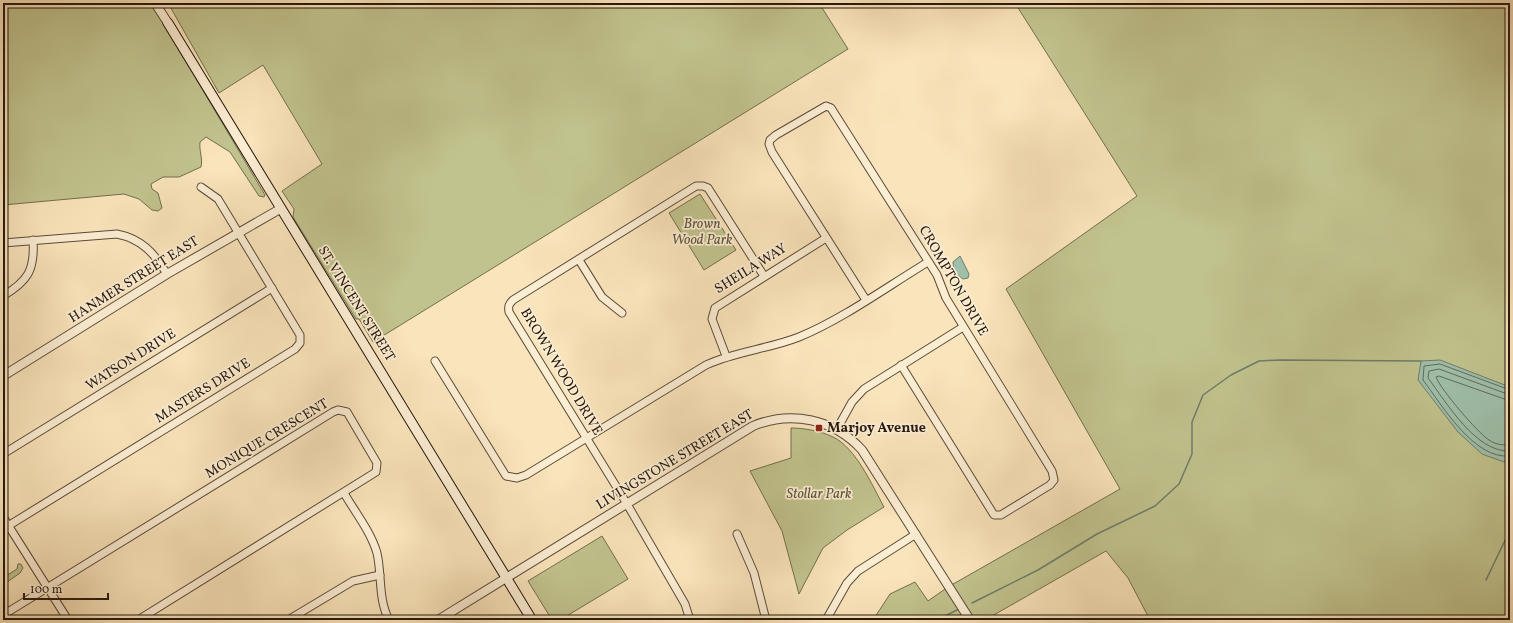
<svg xmlns="http://www.w3.org/2000/svg" width="1513" height="623" font-family="Vollkorn,serif">
	<style>
		.green { fill: #c1c38e; stroke: #736e4e }
		.water { fill: #9fbfaa; stroke: #6e7c6b }
		.lines { fill: none; stroke-linecap: round; stroke-linejoin: round }
		.shore { stroke: #626c5c; stroke-width: 1 }
		.stream { stroke: #6e7c6b; stroke-width: 1.5 }
		.minor-casing { stroke: #5a4b38; stroke-width: 9 }
		.tertiary-casing { stroke: #5a4b38; stroke-width: 10 }
		.secondary-casing { stroke: #25180d; stroke-width: 11 }
		.minor { stroke: #fcedd3; stroke-width: 7 }
		.tertiary { stroke: #fcedd3; stroke-width: 8 }
		.secondary { stroke: #fcedd3; stroke-width: 9 }
		.poi-dot { fill: #8f2418; stroke: #fcedd3; stroke-width: 1.5 }
		.labels { text-anchor: middle; dominant-baseline: central; stroke-width: 3.5; stroke-linejoin: round; paint-order: stroke }
		.park-label { font-size: 14px; font-style: italic; fill: #5c543a; stroke: #fcedd3 }
		.street-label { font-size: 14px; fill: #25180d; stroke: #fcedd3 }
		.poi-label { font-size: 14px; font-weight: bold; fill: #25180d; stroke: #fcedd3; text-anchor: start }
	</style>
	<rect width="100%" height="100%" fill="#fae4bb"/>
	<filter id="stains"><feTurbulence type="fractalNoise" baseFrequency=".005" numOctaves="4"/><feColorMatrix values="0 0 0 0 .2 0 0 0 0 .09 0 0 0 0 .02 0 0 0 .5 -.17"/></filter>
	<radialGradient id="worn" r=".72"><stop offset=".6" stop-color="#630" stop-opacity="0"/><stop offset="1" stop-color="#630" stop-opacity=".3"/></radialGradient>
	<g class="green">
		<path d="M3,3h148l114,192 -1,2 -5,-1 -29,-44 -24,-15 -6,5c-1,9 3,17 1,25l-22,10h-16l-12,7 1,5 6,4 4,15 -4,3 -6,-1 -13,-11 -15,-5 -121,11z"/>
		<path d="M168,3h651l29,46 -475,293 -14,-23h-3l-63,-102 1,-8 -12,-18 40,-27 -59,-99 -44,28z"/>
		<path d="M1015,3h495v617h-360l-22,-42 -22,-27 -121,69h-112l17,-26 25,-12 13,19 20,-14 172,-98 -114,-200 131,-93z"/>
		<path d="M700,194l36,56 -32,20 -35,-57z"/>
		<path d="M791,428c13,0 30,3 42,9 23,11 39,48 51,70l-37,23 -24,18 -24,46 -17,-63 -32,-60 41,-13z"/>
		<path d="M602,536l26,43 -68,41h-8l-24,-39z"/>
		<path d="M18,564h3l2,4 -3,5 -17,12v-10l6,-1 8,-5z"/>
	</g>
	<g class="water">
		<path d="M960,256l9,18 -1,4 -5,1c-7,-5 -10,-9 -10,-17z"/>
		<path d="M1440,360l70,27v72l-6,3 -22,-8 -24,-22 -40,-52 3,-19z"/>
	</g>
	<g class="lines">
		<g class="shore">
			<path d="M1510,390l-70,-26 -16,2 -1,14c19,25 51,80 87,76"/>
			<path d="M1510,395l-71,-26 -10,2 -1,7c19,25 48,75 82,73"/>
			<path d="M1510,401l-71,-25 -3,1c5,13 41,55 53,63 7,5 14,5 21,5"/>
		</g>
		<g class="stream">
			<path d="M1486,580l24,-50"/>
			<path d="M972,603l66,-33 59,-36 58,-28 24,-22 13,-30v-32l11,-27 28,-20 28,-14 20,-1 142,1"/>
			<path d="M937,620l22,-11"/>
		</g>
		<defs>
			<g id="minor">
				<path d="M3,243l114,-9c25,5 37,19 50,40"/>
				<path d="M579,260l23,37 20,16"/>
				<path d="M3,296c25,-15 32,-26 30,-56"/>
				<path d="M866,300l-94,-148 -3,-8 1,-4 6,-5 50,-29 5,2 106,167 9,23 106,173 2,9 -4,5 -49,30h-7l-93,-150"/>
				<path d="M726,356l-14,-37 3,-11 111,-70"/>
				<path d="M435,361l71,115 11,2 9,-3 180,-110c30,-14 63,-16 93,-28 44,-18 89,-51 129,-75"/>
				<path d="M837,429l15,-27 12,-13 99,-62"/>
				<path d="M3,454l269,-166"/>
				<path d="M344,493c11,19 27,39 33,60 5,22 1,46 12,67"/>
				<path d="M3,517l65,103"/>
				<path d="M8,526l287,-177 5,-6v-8l-82,-136 -17,-12"/>
				<path d="M737,534l17,39 12,47"/>
				<path d="M3,615l330,-203 5,-2 9,2 30,51 -1,9 -238,148"/>
				<path d="M288,620l65,-39 27,-6"/>
				<path d="M690,620l-5,-16 -58,-100 -118,-192c-1,-6 0,-8 4,-12l183,-114h7l5,2 56,88"/>
				<path d="M826,620l21,-37 11,-12 58,-37"/>
			</g>
			<g id="tertiary">
				<path d="M155,3l13,20"/>
				<path d="M3,376l164,-102 113,-65"/>
				<path d="M438,620l315,-194c38,-16 81,-7 109,24l108,170"/>
			</g>
			<path id="secondary" d="M168,23l364,597"/>
		</defs>
		<use href="#minor" class="minor-casing"/>
		<use href="#tertiary" class="tertiary-casing"/>
		<use href="#secondary" class="secondary-casing"/>
		<use href="#minor" class="minor"/>
		<use href="#tertiary" class="tertiary"/>
		<use href="#secondary" class="secondary"/>
	</g>
	<rect class="poi-dot" x="815" y="424" width="8" height="8" rx="2"/>
	<g class="labels">
		<g class="park-label">
			<text x="702" y="224">Brown<tspan x="702" dy="16">Wood Park</tspan></text>
			<text x="819" y="494">Stollar Park</text>
		</g>
		<g class="street-label">
			<text transform="translate(751 269) rotate(-32)">SHEILA WAY</text>
			<text transform="translate(134 280) rotate(-32)">HANMER STREET EAST</text>
			<text transform="translate(953 281) rotate(60)">CROMPTON DRIVE</text>
			<text transform="translate(356 304) rotate(58)">ST. VINCENT STREET</text>
			<text transform="translate(131 360) rotate(-32)">WATSON DRIVE</text>
			<text transform="translate(561 372) rotate(59)">BROWN WOOD DRIVE</text>
			<text transform="translate(203 391) rotate(-32)">MASTERS DRIVE</text>
			<text transform="translate(267 439) rotate(-31)">MONIQUE CRESCENT</text>
			<text transform="translate(675 460) rotate(-31)">LIVINGSTONE STREET EAST</text>
		</g>
		<g class="poi-label">
			<text x="827" y="428">Marjoy Avenue</text>
		</g>
	</g>
	<rect width="1513" height="623" fill="none" stroke="#fae4bb" stroke-width="16"/>
	<rect x="4" y="4" width="1505" height="615" fill="none" stroke="#25180d" stroke-width="2"/>
	<rect x="8" y="8" width="1497" height="607" fill="none" stroke="#25180d"/>
	<path d="M24 593v6h84v-6" fill="none" stroke="#25180d" stroke-width="2"/>
	<text x="30" y="593" font-size="12" fill="#25180d" stroke="#fcedd3" stroke-width="3" paint-order="stroke">100 m</text>
	<rect width="100%" height="100%" filter="url(#stains)"/>
	<rect width="100%" height="100%" fill="url(#worn)"/>
</svg>
